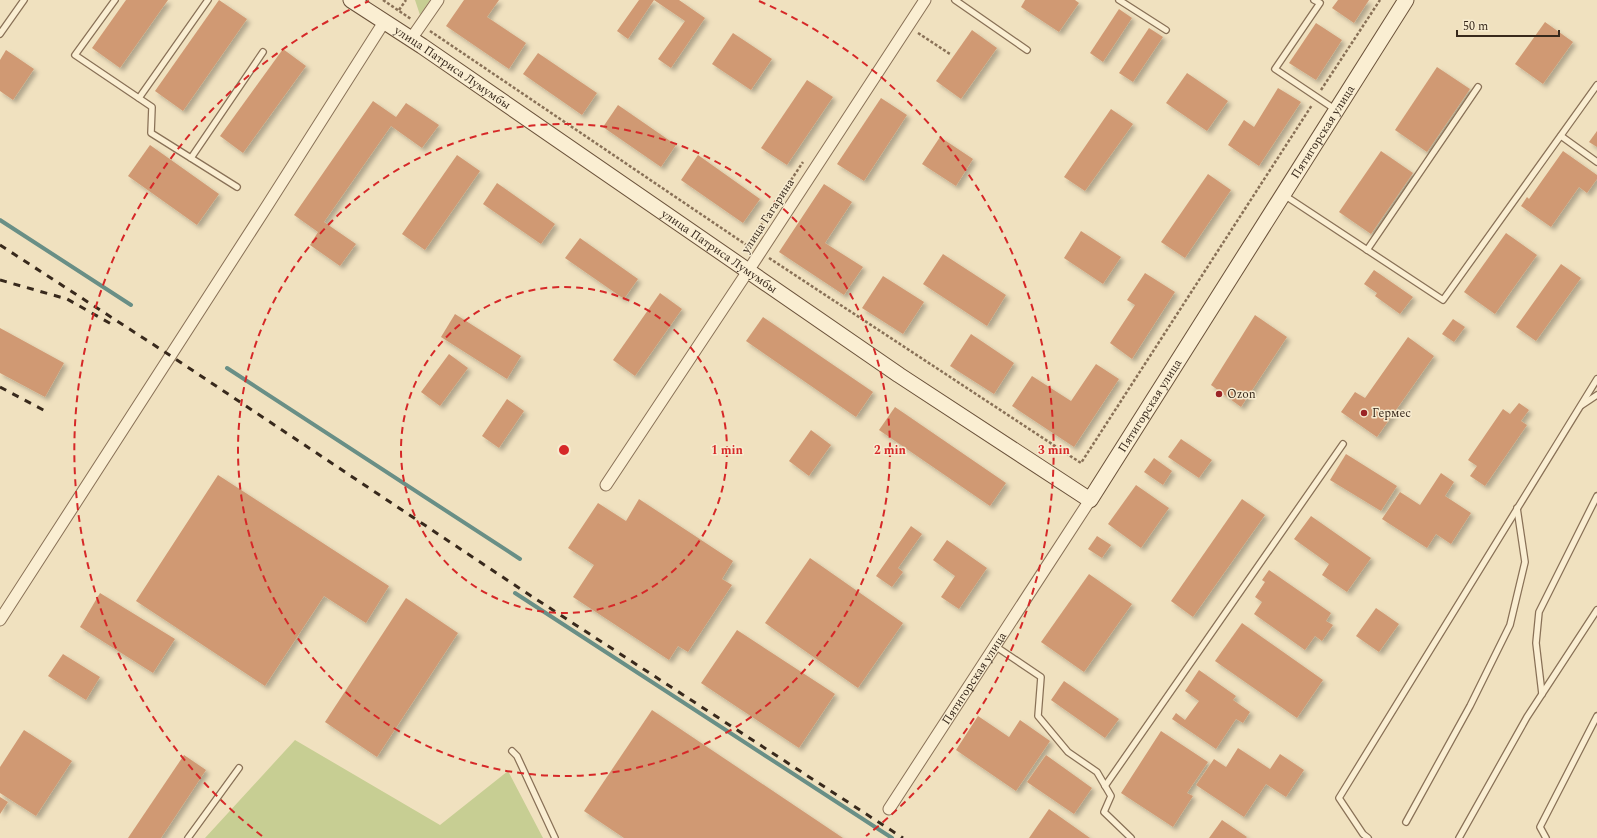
<svg xmlns="http://www.w3.org/2000/svg" width="1597" height="838" font-family="Spectral,serif">
	<style>
		.green { fill: #c7ce93 }
		.lines { fill: none; stroke-linecap: round; stroke-linejoin: round }
		.stream { stroke: #698f86; stroke-width: 4 }
		.building { fill: #d09973; filter: url(#shadow) }
		.lane-casing { stroke: #897157; stroke-width: 8 }
		.street-casing { stroke: #897157; stroke-width: 13 }
		.secondary-casing { stroke: #6b523a; stroke-width: 17 }
		.path { stroke: #897157; stroke-width: 2.5; stroke-dasharray: 3 2; stroke-linecap: butt }
		.lane { stroke: #faeed2; stroke-width: 5.5 }
		.street { stroke: #faeed2; stroke-width: 11 }
		.secondary { stroke: #faeed2; stroke-width: 15 }
		.rail { stroke: #38291c; stroke-width: 3; stroke-dasharray: 7 7; stroke-linecap: butt }
		.ring { fill: none; stroke: #d62828; stroke-width: 2; stroke-dasharray: 7 5 }
		.poi-dot { fill: #9b2426; stroke: #f7ebcf; stroke-width: 1.5 }
		.labels { text-anchor: middle; dominant-baseline: central; stroke-width: 3; stroke-linejoin: round; paint-order: stroke }
		.street-label { font-size: 12px; fill: #38291c; stroke: #f7ebcf }
		.poi-label { font-size: 12px; fill: #38291c; stroke: #f7ebcf; text-anchor: start }
		.centre { fill: #d62828; stroke: #f7ebcf; stroke-width: 2 }
		.ring-label { font-size: 12px; text-anchor: middle; font-weight: bold; fill: #d62828; stroke: #f7ebcf; stroke-width: 3; stroke-linejoin: round; paint-order: stroke }
	</style>
	<defs>
		<filter id="shadow"><feDropShadow dx="3.5" dy="3.5" stdDeviation="2" flood-color="#0004"/></filter>
	</defs>
	<rect width="100%" height="100%" fill="#f0e1bf"/>
	<g class="green">
		<path d="M415,0h15l-10,15z"/>
		<path d="M295,740l145,85 68,-54 35,67h-338z"/>
	</g>
	<g class="lines">
		<g class="stream">
			<path d="M0,220l131,85"/>
			<path d="M227,368l293,191"/>
			<path d="M515,593l377,245"/>
		</g>
	</g>
	<g class="building">
		<path d="M126,0h42l-48,68 -28,-20z"/>
		<path d="M219,0l28,19 -64,92 -28,-20z"/>
		<path d="M464,0h35l-12,17 39,26 -17,26 -63,-43z"/>
		<path d="M639,0h40l26,18 -34,50 -13,-9 27,-38 -31,-21 -26,39 -11,-8z"/>
		<path d="M1025,0h50l4,3 -20,29 -38,-25z"/>
		<path d="M1338,0h31l-15,23 -22,-15z"/>
		<path d="M1119,9l13,9 -29,44 -13,-9z"/>
		<path d="M1545,22l28,20 -30,42 -28,-20z"/>
		<path d="M1316,23l26,17 -26,40 -27,-17z"/>
		<path d="M1149,28l14,9 -30,45 -14,-9z"/>
		<path d="M972,30l25,18 -36,51 -25,-18z"/>
		<path d="M733,33l39,26 -21,31 -39,-26z"/>
		<path d="M283,49l23,17 -63,87 -23,-17z"/>
		<path d="M6,50l28,19 -21,31 -13,-9v-31z"/>
		<path d="M538,53l59,40 -15,22 -59,-41z"/>
		<path d="M1437,67l33,22 -43,63 -32,-22z"/>
		<path d="M1187,73l41,28 -21,30 -41,-28z"/>
		<path d="M807,80l26,17 -46,68 -26,-17z"/>
		<path d="M1278,88l23,14 -42,64 -31,-21 16,-25 10,7z"/>
		<path d="M881,98l26,17 -43,66 -27,-17z"/>
		<path d="M373,101l23,16 10,-14 33,22 -17,23 -31,-22 -67,96 32,22 -16,22 -30,-21 8,-13 -24,-17z"/>
		<path d="M618,105l58,40 -15,22 -58,-40z"/>
		<path d="M1111,109l22,15 -48,67 -21,-14z"/>
		<path d="M1597,131v16l-8,-5z"/>
		<path d="M940,137l33,22 -17,27 -34,-22z"/>
		<path d="M150,145l69,49 -22,31 -69,-49z"/>
		<path d="M1381,151l32,22 -42,61 -32,-22z"/>
		<path d="M1563,151l34,24v4l-10,14 -8,-6 -28,40 -30,-21 6,-9 2,2z"/>
		<path d="M457,155l23,16 -55,79 -23,-16z"/>
		<path d="M698,155l62,44 -17,24 -62,-43z"/>
		<path d="M1208,174l23,16 -46,68 -24,-16z"/>
		<path d="M497,183l58,41 -14,20 -58,-40z"/>
		<path d="M824,184l28,18 -27,41 38,24 -19,28 -65,-43z"/>
		<path d="M1081,231l40,26 -18,27 -39,-26z"/>
		<path d="M1506,233l31,22 -42,59 -31,-22z"/>
		<path d="M580,238l58,41 -14,20 -59,-41z"/>
		<path d="M943,254l63,41 -19,31 -64,-42z"/>
		<path d="M1561,264l20,14 -45,63 -20,-14z"/>
		<path d="M1374,270l39,27 -13,17 -25,-18 2,-3 -13,-9z"/>
		<path d="M1145,273l30,19 -43,67 -22,-16 25,-38 -8,-5z"/>
		<path d="M883,276l41,26 -21,32 -41,-26z"/>
		<path d="M660,293l22,16 -47,67 -22,-16z"/>
		<path d="M455,314l66,42 -14,23 -66,-42z"/>
		<path d="M1255,315l32,22 -46,70 -30,-22z"/>
		<path d="M763,317l110,75 -17,25 -110,-76z"/>
		<path d="M1453,319l12,8 -11,15 -12,-8z"/>
		<path d="M0,328l64,35 -19,34 -45,-24z"/>
		<path d="M971,334l43,29 -20,31 -44,-28z"/>
		<path d="M1408,337l26,19 -57,81 -36,-25 14,-20 10,6z"/>
		<path d="M449,354l19,14 -28,38 -19,-14z"/>
		<path d="M1096,364l23,15 -45,68 -62,-41 20,-30 39,25z"/>
		<path d="M507,399l17,12 -25,37 -17,-12z"/>
		<path d="M1519,403l10,7 -8,11 6,4 -42,61 -15,-10 7,-10 -9,-6 35,-51 7,5z"/>
		<path d="M895,407l111,76 -16,23 -111,-76z"/>
		<path d="M811,430l20,15 -22,31 -20,-15z"/>
		<path d="M1181,439l31,21 -13,18 -31,-21z"/>
		<path d="M1346,454l51,32 -16,25 -51,-31z"/>
		<path d="M1154,458l18,13 -9,14 -19,-13z"/>
		<path d="M1441,473l13,9 -9,14 26,17 -20,31 -15,-10 -9,14 -45,-29 18,-27 20,13z"/>
		<path d="M218,475l171,111 -23,37 -42,-27 -59,90 -129,-85z"/>
		<path d="M1136,485l33,23 -28,40 -33,-24z"/>
		<path d="M639,499l94,62 -11,18 10,6 -44,67 -10,-6 -9,14 -96,-63 21,-32 -26,-17 30,-45 28,18z"/>
		<path d="M1242,499l23,16 -72,102 -22,-16z"/>
		<path d="M1311,516l60,42 -24,34 -25,-17 7,-11 -35,-25z"/>
		<path d="M911,526l11,8 -24,34 5,4 -11,15 -16,-11z"/>
		<path d="M1097,536l14,9 -9,13 -14,-9z"/>
		<path d="M947,540l40,28 -28,41 -18,-12 14,-21 -22,-16z"/>
		<path d="M810,558l93,65 -45,65 -93,-65z"/>
		<path d="M1269,570l62,43 -5,8 7,4 -11,16 -7,-5 -10,14 -51,-36 8,-12 -7,-5 10,-15 -3,-2z"/>
		<path d="M1089,574l43,30 -48,68 -43,-30z"/>
		<path d="M100,593l75,46 -22,34 -73,-46z"/>
		<path d="M406,598l52,35 -81,124 -52,-35z"/>
		<path d="M1376,608l23,16 -20,28 -23,-16z"/>
		<path d="M1242,623l81,57 -26,38 -82,-57z"/>
		<path d="M737,630l98,64 -36,54 -98,-65z"/>
		<path d="M63,654l37,23 -14,23 -38,-24z"/>
		<path d="M1199,670l37,26 -3,4 17,12 -7,11 -7,-4 -20,30 -44,-30 4,-6 9,7 14,-19 -14,-10z"/>
		<path d="M1064,681l55,38 -14,19 -54,-38z"/>
		<path d="M652,710l191,128h-219l-40,-27z"/>
		<path d="M978,716l31,21 11,-17 30,21 -34,50 -60,-41z"/>
		<path d="M24,730l48,31 -36,55 -36,-23v-26z"/>
		<path d="M1161,731l47,31 -21,31 6,3 -20,31 -52,-34z"/>
		<path d="M1238,748l32,21 10,-15 24,16 -18,27 -20,-13 -22,33 -48,-32 18,-26 12,8z"/>
		<path d="M184,755l22,15 -45,68h-33z"/>
		<path d="M1046,755l46,33 -18,26 -47,-32z"/>
		<path d="M0,797l8,5 -8,12z"/>
		<path d="M1049,809l41,29h-61z"/>
		<path d="M1222,820l25,17 -1,1h-37z"/>
	</g>
	<g class="lines">
		<defs>
			<g id="lane">
				<path d="M115,0l-40,55 77,52 -1,26 86,54"/>
				<path d="M955,0l72,50"/>
				<path d="M1119,0l47,30"/>
				<path d="M1314,0l6,3 -45,66 61,41"/>
				<path d="M0,34l24,-34"/>
				<path d="M139,98l69,-98"/>
				<path d="M1561,136l36,26"/>
				<path d="M191,158l72,-106"/>
				<path d="M1284,195l159,105 154,-215"/>
				<path d="M1367,250l111,-163"/>
				<path d="M1582,405l15,-10"/>
				<path d="M995,646l46,31 -3,39 30,36 29,20 14,24 -7,16 27,26"/>
				<path d="M1542,694l-6,-51 3,-31 58,-116"/>
				<path d="M512,751l5,5 38,82"/>
				<path d="M1105,786l238,-342"/>
				<path d="M1406,822l64,-116 40,-81 15,-63 -8,-54"/>
				<path d="M188,838l51,-70"/>
				<path d="M1368,838l-5,-4 -24,-36 258,-419"/>
				<path d="M1459,838l68,-121 70,-107"/>
				<path d="M1546,838l-6,-11 57,-111"/>
			</g>
			<g id="street">
				<path d="M411,39l27,-39"/>
				<path d="M606,485l142,-214 177,-271"/>
				<path d="M0,620l267,-414 117,-184"/>
				<path id="s1" d="M889,809l201,-309"/>
			</g>
			<g id="secondary">
				<path id="s2" d="M351,0l71,46 477,329 191,125 316,-500"/>
			</g>
		</defs>
		<use href="#lane" class="lane-casing"/>
		<use href="#street" class="street-casing"/>
		<use href="#secondary" class="secondary-casing"/>
		<g class="path">
			<path d="M383,0l28,19"/>
			<path d="M399,10l7,-10"/>
			<path d="M430,31l321,217"/>
			<path d="M918,33l32,21"/>
			<path d="M1321,90l59,-90"/>
			<path d="M744,251l59,-89"/>
			<path d="M769,258l312,205 231,-358"/>
		</g>
		<use href="#lane" class="lane"/>
		<use href="#street" class="street"/>
		<use href="#secondary" class="secondary"/>
		<g class="rail">
			<path d="M0,245l171,111 351,234 381,248"/>
			<path d="M0,280l67,19 46,26"/>
			<path d="M0,387l49,26"/>
		</g>
	</g>
	<g class="ring">
		<circle cx="564" cy="450" r="163"/>
		<circle cx="564" cy="450" r="326"/>
		<path d="M262 836A490 490 0 0 1 369 1M759 1A490 490 0 0 1 866 836"/>
	</g>
	<g class="poi-dot">
		<circle cx="1219" cy="394" r="4"/>
		<circle cx="1364" cy="413" r="4"/>
	</g>
	<g class="labels">
		<g class="street-label">
			<text stroke="none"><textPath href="#s2" startOffset="122">улица Патриса Лумумбы</textPath></text>
			<text stroke="none"><textPath href="#s2" startOffset="1328">Пятигорская улица</textPath></text>
			<text transform="translate(768 216) rotate(-57)">улица Гагарина</text>
			<text stroke="none"><textPath href="#s2" startOffset="446">улица Патриса Лумумбы</textPath></text>
			<text stroke="none"><textPath href="#s2" startOffset="1004">Пятигорская улица</textPath></text>
			<text stroke="none"><textPath href="#s1" startOffset="156">Пятигорская улица</textPath></text>
		</g>
		<g class="poi-label">
			<text x="1227" y="394">Ozon</text>
			<text x="1372" y="413">Гермес</text>
		</g>
	</g>
	<circle cx="564" cy="450" r="6" class="centre"/>
	<g class="ring-label">
		<text x="727" y="454">1 min</text>
		<text x="890" y="454">2 min</text>
		<text x="1054" y="454">3 min</text>
	</g>
	<path d="M1457 30v6h102v-6" fill="none" stroke="#38291c" stroke-width="2"/>
	<text x="1463" y="30" font-size="12" fill="#38291c" stroke="#f7ebcf" stroke-width="3" paint-order="stroke">50 m</text>
</svg>
